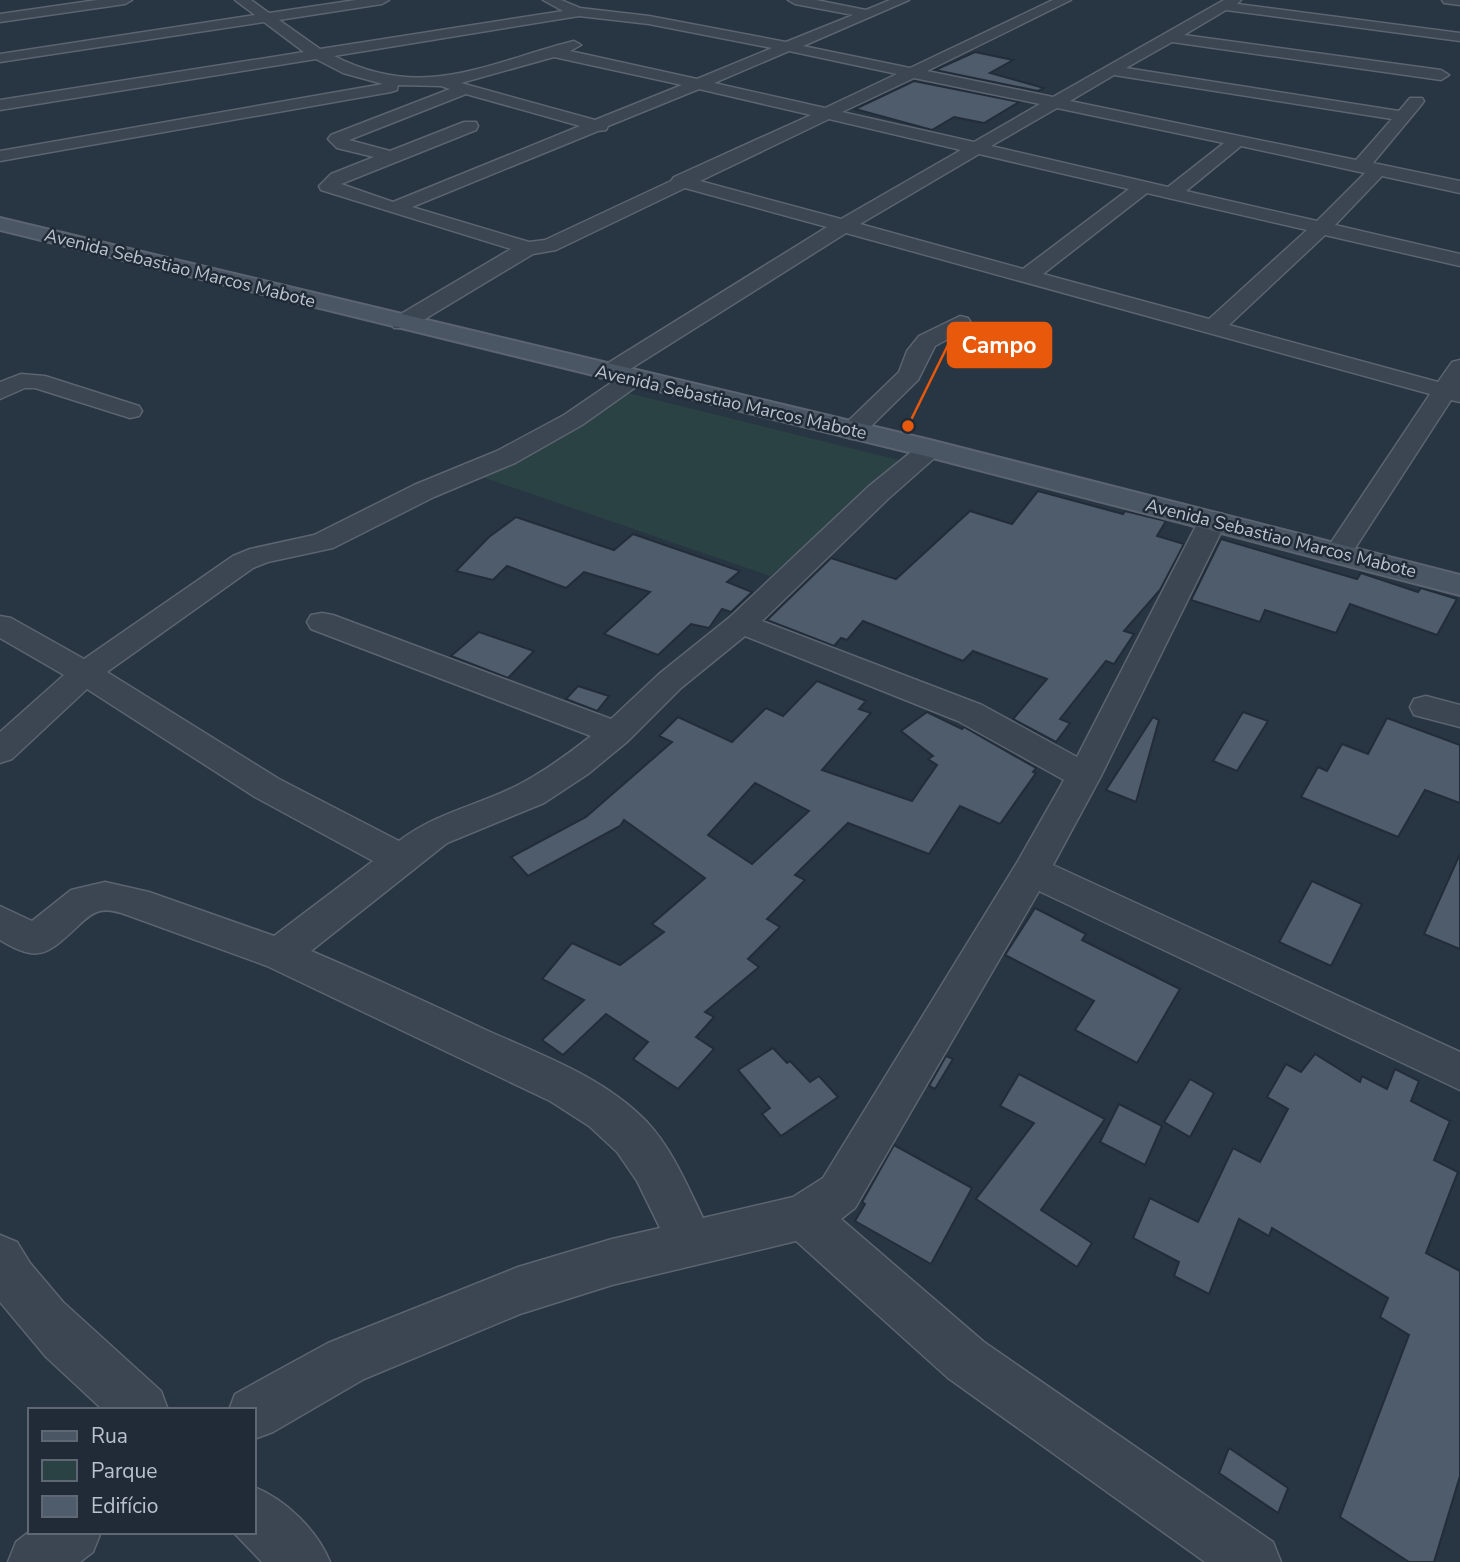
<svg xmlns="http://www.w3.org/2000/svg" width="1460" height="1562" font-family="'Nunito Sans',sans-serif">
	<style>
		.green { fill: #2a4243 }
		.building { fill: #4e5c6b; stroke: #232d3a; stroke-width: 2; fill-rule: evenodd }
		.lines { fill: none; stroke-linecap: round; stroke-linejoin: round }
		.street-casing { stroke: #5b6470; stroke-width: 3 }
		.secondary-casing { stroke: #5b6470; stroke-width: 4 }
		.street { fill: #3c4652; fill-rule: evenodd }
		.secondary { fill: #4b5665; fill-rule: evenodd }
		.labels { text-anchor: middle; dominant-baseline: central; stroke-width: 5; stroke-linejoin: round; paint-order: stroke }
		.far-street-label { font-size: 18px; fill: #bac2cc; stroke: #212b38 }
		.leader { fill: none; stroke: #e8590c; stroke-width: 2.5 }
		.callout-dot { fill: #e8590c; stroke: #212b38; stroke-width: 2.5 }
		.callout { fill: #e8590c; stroke: #e8590c; stroke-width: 2.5 }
		.callout-label { font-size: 23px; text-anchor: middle; font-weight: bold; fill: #fff }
	</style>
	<rect width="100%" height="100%" fill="#283542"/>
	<path class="green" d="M620,391l283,70 -133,115 -288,-99z"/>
	<g class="building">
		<path d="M975,52l38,8 -23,13 54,15 -6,3 -103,-21z"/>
		<path d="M914,81l105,21 -35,21 -30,-6 -22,13 -77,-21z"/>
		<path d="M1038,491l85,23 2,-3 41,10 -9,15 27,8 -24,46 -36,41 10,3 -20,30 -8,-3 -46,58 10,4 -14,19 -43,-23 34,-40 -74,-28 -10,10 -100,-40 -16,19 -6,-2 -7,8 -67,-26 64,-62 65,21 74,-68 42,13z"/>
		<path d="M516,517l98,33 19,-16 107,37 -13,11 25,10 -21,20 -9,-3 -13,19 -18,-4 -33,31 -54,-21 46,-42 -66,-20 -18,16 -59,-22 -14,14 -37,-9 33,-34z"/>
		<path d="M1221,539l136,40 4,-6 57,19 3,-4 36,11 -20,36 -87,-31 -14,29 -71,-23 -5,12 -69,-22z"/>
		<path d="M479,632l55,19 -26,27 -57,-22z"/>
		<path d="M817,681l49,20 -7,8 12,4 -49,57 90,31 25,-36 -9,-6 5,-3 -32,-25 26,-19 35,17 2,-2 72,41 -3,4 3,1 -36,51 -40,-18 -31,48 -81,-31 -53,52 10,5 -38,39 13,8 -32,32 11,8 -54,45 9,5 -18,20 18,12 -36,40 -45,-30 15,-17 -42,-28 -43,41 -21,-15 42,-40 -42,-21 30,-36 48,22 44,-33 -12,-8 53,-46 -81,-58 -4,6 -92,50 -17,-19 75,-40 86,-75 -13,-6 19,-19 54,25 34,-34 17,8zM755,783l54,28 -57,53 -44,-29z"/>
		<path d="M578,686l31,10 -12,15 -31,-12z"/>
		<path d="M1243,712l25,9 -31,50 -24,-10z"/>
		<path d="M1153,717l6,3 -23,82 -30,-12z"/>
		<path d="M1387,718l73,27v58l-35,-13 -27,47 -97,-40 17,-30 9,4 15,-27 26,10z"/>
		<path d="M1460,854v95l-36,-15z"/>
		<path d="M1312,881l50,23 -31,62 -52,-24z"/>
		<path d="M1035,908l51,26 -4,6 98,49 -43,74 -62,-33 19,-29 -89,-46z"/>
		<path d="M773,1048l14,15 3,-2 20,21 9,-6 19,21 -57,39 -19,-22 8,-6 -32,-38z"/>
		<path d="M1315,1054l45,28 2,-6 25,13 8,-20 24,12 -8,20 39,20 -16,39 24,12 -32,81 34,18v205l-26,86h-25l-69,-45 69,-182 -29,-18 8,-19 -116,-70 -3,8 -30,-17 -30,75 -35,-18 5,-14 -46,-24 17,-40 48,24 35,-74 27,14 28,-53 -21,-12 19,-33 15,8z"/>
		<path d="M946,1056l7,3 -18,30 -6,-3z"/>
		<path d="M1019,1074l86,45 -64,91 51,33 -15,24 -101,-68 58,-76 -34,-17z"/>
		<path d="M1190,1079l24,14 -24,44 -26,-15z"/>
		<path d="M1119,1104l43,22 -17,39 -45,-23z"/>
		<path d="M894,1145l78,43 -41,76 -76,-43 10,-17 -3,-2z"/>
		<path d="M1229,1448l59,40 -10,25 -59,-40z"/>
	</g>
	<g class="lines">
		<defs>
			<g id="street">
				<path d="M97,0h35l-7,4 -125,18v-8z"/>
				<path d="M235,0h16l18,13 87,-13h33l-7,4 -103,16 41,29 243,-38 -20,-11h18l19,8 69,8 137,26 67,-27 -58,-11 -7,-4h28l50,10 24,-10h19l-106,46 107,22 143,-68h18l-144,71 126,26 171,-97h17l-4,4 223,29v8l-234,-31 -42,25 257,35 8,5 -8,5 -269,-38 -46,26 273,43 11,-13h12l2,3 -2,3 -49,59 87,18v12l-78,-17 -47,49 125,29v12l-135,-31 -96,90 209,57 14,-20 8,-2v42l-9,-2 -103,159 -10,3 -10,-3 -4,-6 106,-159 -584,-161 -230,145h-16l-4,-5 4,-5 227,-141 -142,-39 -129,62 -23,4 -123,74h-16l-3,-5 3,-5 117,-69 -190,-59 -2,-4 12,-12 43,-17 -37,-9 -9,-9 3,-4 119,-46 -9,-3 -43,-1 -1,5 -6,2 -391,69v-10l383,-67 -40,-11 -27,-14 -316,51v-10l304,-48 -40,-30 -264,40v-8l255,-39zM579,16l70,8 123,24 -75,31 -127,-28 11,-6 -7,-4c-88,22 -149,61 -240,15zM789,51l108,23 -72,34 -111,-25zM554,57l128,28 -87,35 -134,-37zM1114,75l278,44 -36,41 -286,-59zM914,78l126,26 -66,38 -132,-30zM699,89l112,26 -137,62 -3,4 -126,59 -16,2 -117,-35 186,-76 8,-1 2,-4zM466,94l114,32 -187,76 -52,-18 135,-54 2,-4 -2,-4h-12l-74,29 -41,-11zM1057,108l167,35 -56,44 -177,-41zM829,119l132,31 -120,69 -141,-38zM1241,146l119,26 5,1 -48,48 -131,-30zM979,154l150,35 -106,80 -163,-45zM1147,193l160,37 -98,89 -166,-45z"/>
				<path d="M1442,0h18v5l-16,-2z"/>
				<path d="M960,316l8,2 3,5 -3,5 -33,18 -17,34 -57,56 -9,3 -9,-3 -4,-5 4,-5 56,-54 8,-21 12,-15z"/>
				<path d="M632,372l8,2 4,5 -4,5 -58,41 -67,38 -81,34 -101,51 -65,14 -15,6 -146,104 172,107 120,62c40,-30 79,-35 121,-57 25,-13 48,-30 71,-48l-280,-107 -4,-7 4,-7 11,-2 11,2 278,104 48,-45 71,-57 138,-130 53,-43 9,-3 9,3 4,5 -4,5 -51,45 -126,122 220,84 95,52 122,-237 4,-6 10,-2 10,2 4,6 -126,256 -48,89 407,187v38l-421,-199 -184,317 -14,11 143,123 289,200 8,20h-76l-257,-184 -152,-137 -184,44 -92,29 -156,65 -91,53 -19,7v-29h-25l6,-16 93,-51 190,-76 94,-28 48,-11 -23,-47 -20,-29 -28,-26 -39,-25 -283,-135 -140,-51c-8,-3 -18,-6 -27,-4 -9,2 -17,10 -23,16 -30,28 -39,36 -77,13v-34l32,15 39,-31 34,-8 44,10 125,44 99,-75 -118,-64 -168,-108 -75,70 -12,4v-31l64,-57 -64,-37v-22l11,2 73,41 149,-103 17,-7 64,-14 100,-50 83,-34 67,-36 60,-41zM745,636l213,85 106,59 -46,81 -195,317 -30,19 -90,21c-16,-33 -31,-69 -56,-96 -43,-45 -106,-67 -161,-92 -58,-27 -116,-54 -175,-79l136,-108 97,-40 44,-29 40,-33 53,-53z"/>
				<path d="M21,374l24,2 94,30 3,5 -3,5 -9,2 -95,-30h-10l-25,11v-17z"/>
				<path d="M1426,696l34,9v22l-46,-12 -4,-8 4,-8z"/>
				<path d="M0,1235l17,7 13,21 33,39 98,89 7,19h-65l-57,-53 -46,-55z"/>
				<path d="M254,1487c32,13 63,43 76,75h-68l-29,-30h21z"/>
				<path d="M30,1531v1h71l-8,20 -13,10h-72l8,-20z"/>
			</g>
			<path id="secondary" d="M0,218l930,222 530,135v20l-535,-139 -925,-226z"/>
		</defs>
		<use href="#street" class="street-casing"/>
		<use href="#secondary" class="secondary-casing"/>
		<use href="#street" class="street"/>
		<use href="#secondary" class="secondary"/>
	</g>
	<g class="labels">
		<g class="far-street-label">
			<text transform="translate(180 268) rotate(14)">Avenida Sebastiao Marcos Mabote</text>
			<text transform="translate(731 402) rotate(13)">Avenida Sebastiao Marcos Mabote</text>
			<text transform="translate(1281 538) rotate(14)">Avenida Sebastiao Marcos Mabote</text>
		</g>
	</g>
	<path class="leader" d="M908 426L948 345"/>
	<circle class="callout-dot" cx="908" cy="426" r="7"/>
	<rect class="callout" x="948" y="323" width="103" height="44" rx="7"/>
	<g class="callout-label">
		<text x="999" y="353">Campo</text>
	</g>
	<rect x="28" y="1408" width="228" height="126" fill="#212b38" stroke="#5e6773" stroke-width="2"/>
	<rect x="42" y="1431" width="35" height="10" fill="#4b5665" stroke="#5e6773" stroke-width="2"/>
	<text x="91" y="1443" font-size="21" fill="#bac2cc">Rua</text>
	<rect x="42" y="1460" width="35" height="21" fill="#2a4243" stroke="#5e6773" stroke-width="2"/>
	<text x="91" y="1478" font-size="21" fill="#bac2cc">Parque</text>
	<rect x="42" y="1496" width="35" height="21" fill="#4e5c6b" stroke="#5e6773" stroke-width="2"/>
	<text x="91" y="1513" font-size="21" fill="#bac2cc">Edifício</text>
</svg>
